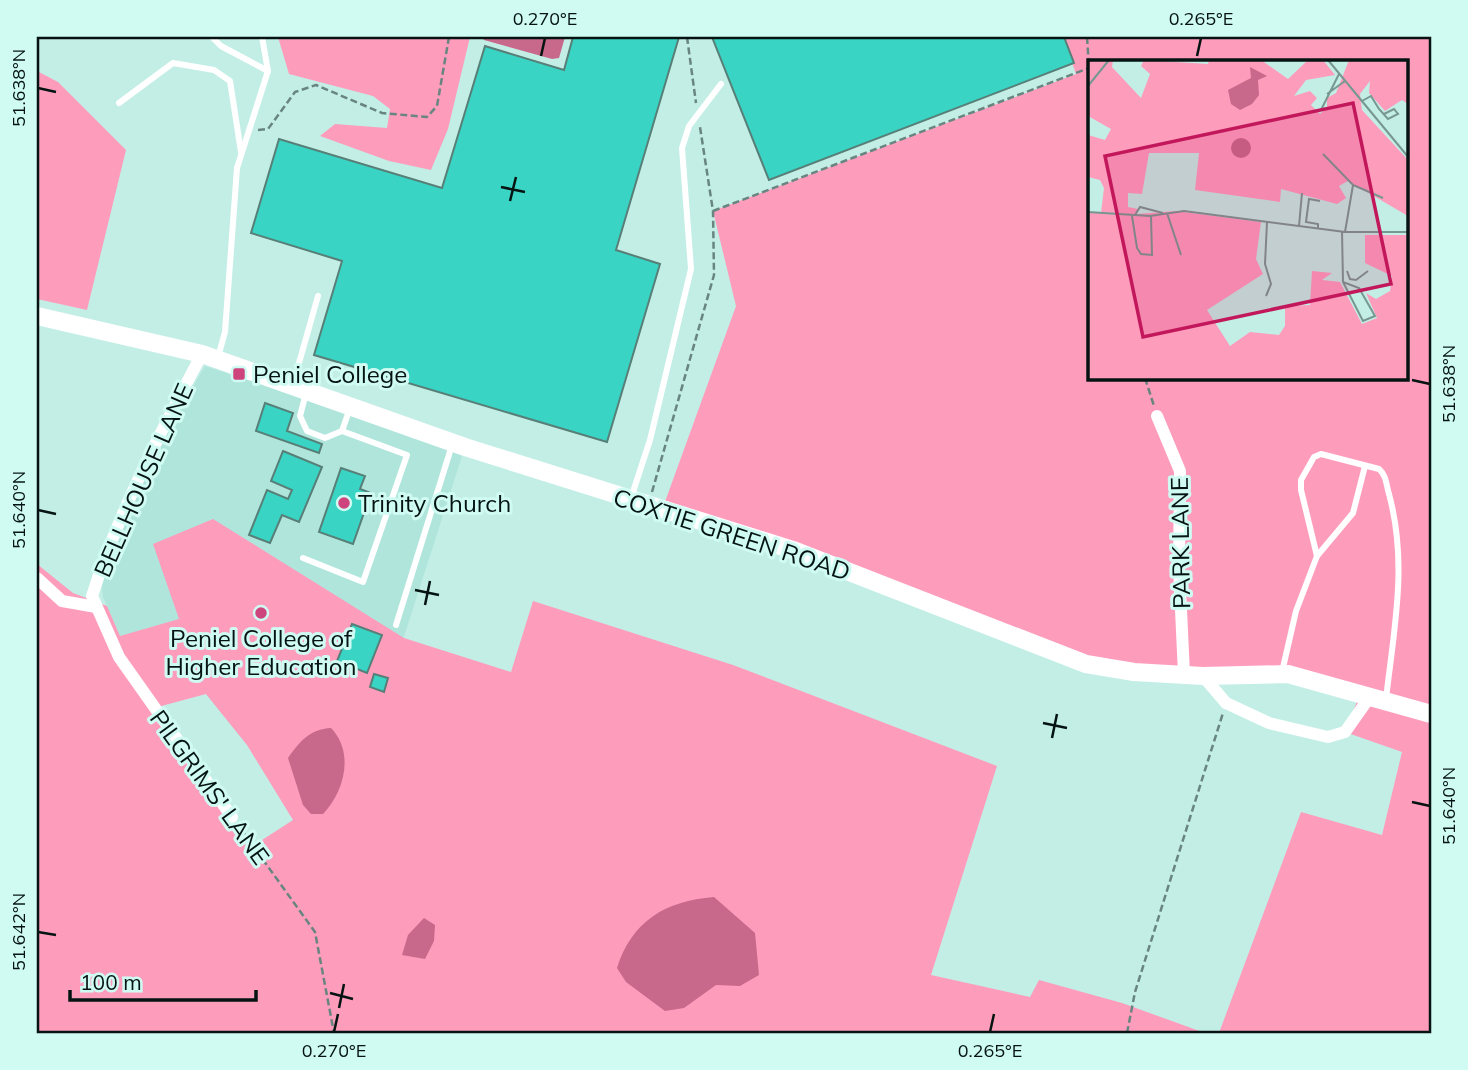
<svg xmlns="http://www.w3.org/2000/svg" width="1468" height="1070" font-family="Mulish,sans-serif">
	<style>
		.built { fill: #b0e5dc }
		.green { fill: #fe9cbc; fill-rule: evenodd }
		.water { fill: #c8688a }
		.building { fill: #39d4c3; stroke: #577f78; stroke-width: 2 }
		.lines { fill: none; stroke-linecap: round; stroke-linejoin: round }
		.path { stroke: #688580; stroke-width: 2.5; stroke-dasharray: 7 3.5; stroke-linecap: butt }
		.lane { stroke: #fff; stroke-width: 6 }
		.street { stroke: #fff; stroke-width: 12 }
		.secondary { stroke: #fff; stroke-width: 18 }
		.ticks { fill: none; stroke: #051412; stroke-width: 2.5 }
		.poi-dot { fill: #ce447c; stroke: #d0fbf3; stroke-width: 2.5 }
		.labels { text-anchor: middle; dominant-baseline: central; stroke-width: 6; stroke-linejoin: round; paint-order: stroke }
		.poi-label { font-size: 24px; fill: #051412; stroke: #d0fbf3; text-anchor: start }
		.street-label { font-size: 24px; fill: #051412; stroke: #d0fbf3 }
		.inset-road { fill: none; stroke: #779791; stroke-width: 2 }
		.view { fill: #c2185b; fill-opacity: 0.15; stroke: #c2185b; stroke-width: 3.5 }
		.inset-edge { fill: none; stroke: #051412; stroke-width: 3.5 }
		.neatline { fill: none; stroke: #051412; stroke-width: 2.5 }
		.ticks-label { font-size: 18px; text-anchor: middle; fill: #051412 }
	</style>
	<rect width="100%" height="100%" fill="#c3eee6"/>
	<path class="built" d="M205,366l259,84 -126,392 -91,-97 -41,-51 -86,-58 -17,-39 -2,-15 50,-124z"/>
	<g class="green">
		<path d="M278,37h192l-22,92 -17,41 -42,-9 -69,-25 15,-12 52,4 3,-19 -17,-13 -84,-22z"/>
		<path d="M1063,37h368v996h-212l82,-221 81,23 20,-83 -57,-20 13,-33 -80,-19 -144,-8 -472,-162 74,-204 -23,-95 363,-137zM1090,61h317v317h-317z"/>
		<path d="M37,71l21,11 68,68 -39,160 -50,-11z"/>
		<path d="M213,519l191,119 107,34 22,-71 200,64 264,101 -66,209 99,22 9,-17 83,23 83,30h-1168v-469l36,29 34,13 13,30 59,-17 -26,-75zM206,694l41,51 46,75 -40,26 -99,-138z"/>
	</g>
	<g class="water">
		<path d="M482,37h83l-6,21 -7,1 -68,-19z"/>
		<path d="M331,728c24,25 13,64 -8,86h-12l-8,-9 -15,-47c12,-17 22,-29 43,-30z"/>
		<path d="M714,897l41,36 4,42 -19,11 -24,-1 -32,23 -19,3 -39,-29 -9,-14c15,-47 48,-67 97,-71z"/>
		<path d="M424,918l11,7 -1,16 -9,18 -23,-4 6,-20z"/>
	</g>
	<g class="building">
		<path d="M573,37h106l-63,213 44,14 -53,178 -293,-87 28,-94 -91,-28 28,-94 163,49 43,-142 79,24z"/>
		<path d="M712,37h352l10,26 -305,117z"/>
		<path d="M265,403l28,10 -6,18 35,13 -3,9 -63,-22z"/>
		<path d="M283,451l39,16 -23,55 -17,-7 -12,28 -21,-8 18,-45 21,9 4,-9 -21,-9z"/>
		<path d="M341,468l24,8 -5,13 11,4 -18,51 -34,-12z"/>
		<path d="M352,624l30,11 -15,38 -30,-12z"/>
		<path d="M374,674l14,4 -4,14 -14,-5z"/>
	</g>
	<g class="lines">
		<g class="path">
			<path d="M687,37l9,66"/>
			<path d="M1087,37l3,45"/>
			<path d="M258,130l10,-1 27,-37 21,-7 66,28 45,4 10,-11 12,-69"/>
			<path d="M713,211l376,-143"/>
			<path d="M1145,378l9,28"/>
			<path d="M652,492l62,-217 -1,-64 -13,-84"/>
			<path d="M238,825l77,107 19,101"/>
			<path d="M1127,1033l8,-41 88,-279"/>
		</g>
		<g class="lane">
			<path d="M212,37l9,9 47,25"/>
			<path d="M119,103l54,-40 41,7 16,11 11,71"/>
			<path d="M218,357l7,-25 12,-164 31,-97 -6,-34"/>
			<path d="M293,384l25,-88"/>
			<path d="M306,393l-6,23 7,15 18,7 17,-7"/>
			<path d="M631,498l19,-58 41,-171 -9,-121 7,-22 32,-42"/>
			<path d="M1317,556l36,-43 12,-47"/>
			<path d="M303,558l60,24 44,-127 -65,-24 8,-23"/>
			<path d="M396,625l56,-180"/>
			<path d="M1282,672l14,-61 21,-55 -16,-66v-10l13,-23 7,-3 58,15c8,7 7,16 10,25 19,70 5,134 -3,205"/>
		</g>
		<g class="street">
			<path d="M202,354c-42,79 -83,157 -110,242l27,61 113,160"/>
			<path d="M1157,416l23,55 -1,96 5,107"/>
			<path d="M37,578l25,23 34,6"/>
			<path d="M1203,676l23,27 43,20 59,14 17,-5 24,-34"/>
		</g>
		<path class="secondary" d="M37,316l165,38 263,93 328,103 293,114 48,8 69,4 85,-2 143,40"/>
	</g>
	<path class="ticks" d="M541,56l4,-18M1197,56l4,-18M38,88l18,4M501,187l24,5M510,201l6,-24M1412,380l18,4M38,510l18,4M415,590l24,5M425,605l5,-24M1043,723l24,5M1052,738l5,-24M1412,802l18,4M38,932l18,3M330,993l23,6M339,1008l5,-24M334,1032l4,-18M990,1032l4,-18"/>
	<g class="poi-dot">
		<rect x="232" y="367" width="14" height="14" rx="3.5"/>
		<circle cx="344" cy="503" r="7"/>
		<circle cx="261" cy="613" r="7"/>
	</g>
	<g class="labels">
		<g class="poi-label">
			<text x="253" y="374">Peniel College</text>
			<text x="358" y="503">Trinity Church</text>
			<text x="261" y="638" text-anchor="middle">Peniel College of<tspan x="261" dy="28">Higher Education</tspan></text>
		</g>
		<g class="street-label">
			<text transform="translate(143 480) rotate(-66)">BELLHOUSE LANE</text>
			<text transform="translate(732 534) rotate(18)">COXTIE GREEN ROAD</text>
			<text transform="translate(1180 543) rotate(-91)">PARK LANE</text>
			<text transform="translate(210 787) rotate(54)">PILGRIMS' LANE</text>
		</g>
	</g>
	<g transform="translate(1088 60)">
		<rect width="320" height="320" fill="#c3eee6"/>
		<path d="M0,0h25l-1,7 29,31 9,-24 -9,-8 3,-6 64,4 1,-4h52l27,19 20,-19h15l12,15 -29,5 -12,16 16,-5 7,7 -6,7 9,9 7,-6v-10l9,-5 13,-33h59v44l-6,-4 -17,11 -16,-18 1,-12 -10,13 2,16 46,50v56l-60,-35 -9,5 7,12 -9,6 -56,-15 -1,13 -85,-12 4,-37h-50l-7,41 -14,-1v14l10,2 -1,5 39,-3 85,11 -5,37 7,15 -56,36 23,36 20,-14 29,3 6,-9v-20l25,-1 2,-34 20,2 -10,7 18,2 22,42 15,-6 -11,-25 10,6 14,-8 2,-15 -27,-13v-28h43v145h-320v-168l13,1 3,-25 -4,-8 -12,-3v-42l17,5 6,-11 -23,-13z" fill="#fe9cbc"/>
		<path d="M162,7l17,9 -9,4 1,15 -7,9 -12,6 -9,-6 -3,-14 23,-12zM143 88a10 10 0 1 1 20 0a10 10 0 1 1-20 0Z" fill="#c8688a"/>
		<path class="inset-road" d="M240,0l81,98M0,26l21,-26M239,34l18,-13M274,41l9,-5 8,13 9,10 10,-5 -4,-5 -10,5M233,50l18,-36M235,94l30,31 30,13M0,152l62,4 34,-5 161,21h64M79,153l14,42M47,155l5,-8 23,6M44,156l5,32 4,6 11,1 -1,-39M211,166l3,-33M230,168v-4l-12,-2 3,-23 11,2M254,171l1,51 20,39 12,-5 -16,-28 -16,-6M257,172l8,-47M259,211l3,8 6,1 12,-9M178,236l5,-12 -6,-20 2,-42"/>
		<path class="view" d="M265,43l38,181 -248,53 -38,-181z"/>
		<rect width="320" height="320" class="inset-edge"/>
	</g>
	<rect width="1468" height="1070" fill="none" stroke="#d0fbf3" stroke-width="77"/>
	<path d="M70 990v10h186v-10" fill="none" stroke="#051412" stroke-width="3.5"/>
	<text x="80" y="990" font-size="21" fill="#051412" stroke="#d0fbf3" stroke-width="5" paint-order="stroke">100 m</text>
	<rect x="38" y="38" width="1392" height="994" class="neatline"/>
	<g class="ticks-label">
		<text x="545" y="25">0.270°E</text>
		<text x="1201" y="25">0.265°E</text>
		<text transform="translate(19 88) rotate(-90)" y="6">51.638°N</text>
		<text transform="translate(1449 384) rotate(-90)" y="6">51.638°N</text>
		<text transform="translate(19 510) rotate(-90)" y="6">51.640°N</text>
		<text transform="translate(1449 806) rotate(-90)" y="6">51.640°N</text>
		<text transform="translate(19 932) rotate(-90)" y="6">51.642°N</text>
		<text x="334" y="1057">0.270°E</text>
		<text x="990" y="1057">0.265°E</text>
	</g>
</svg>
